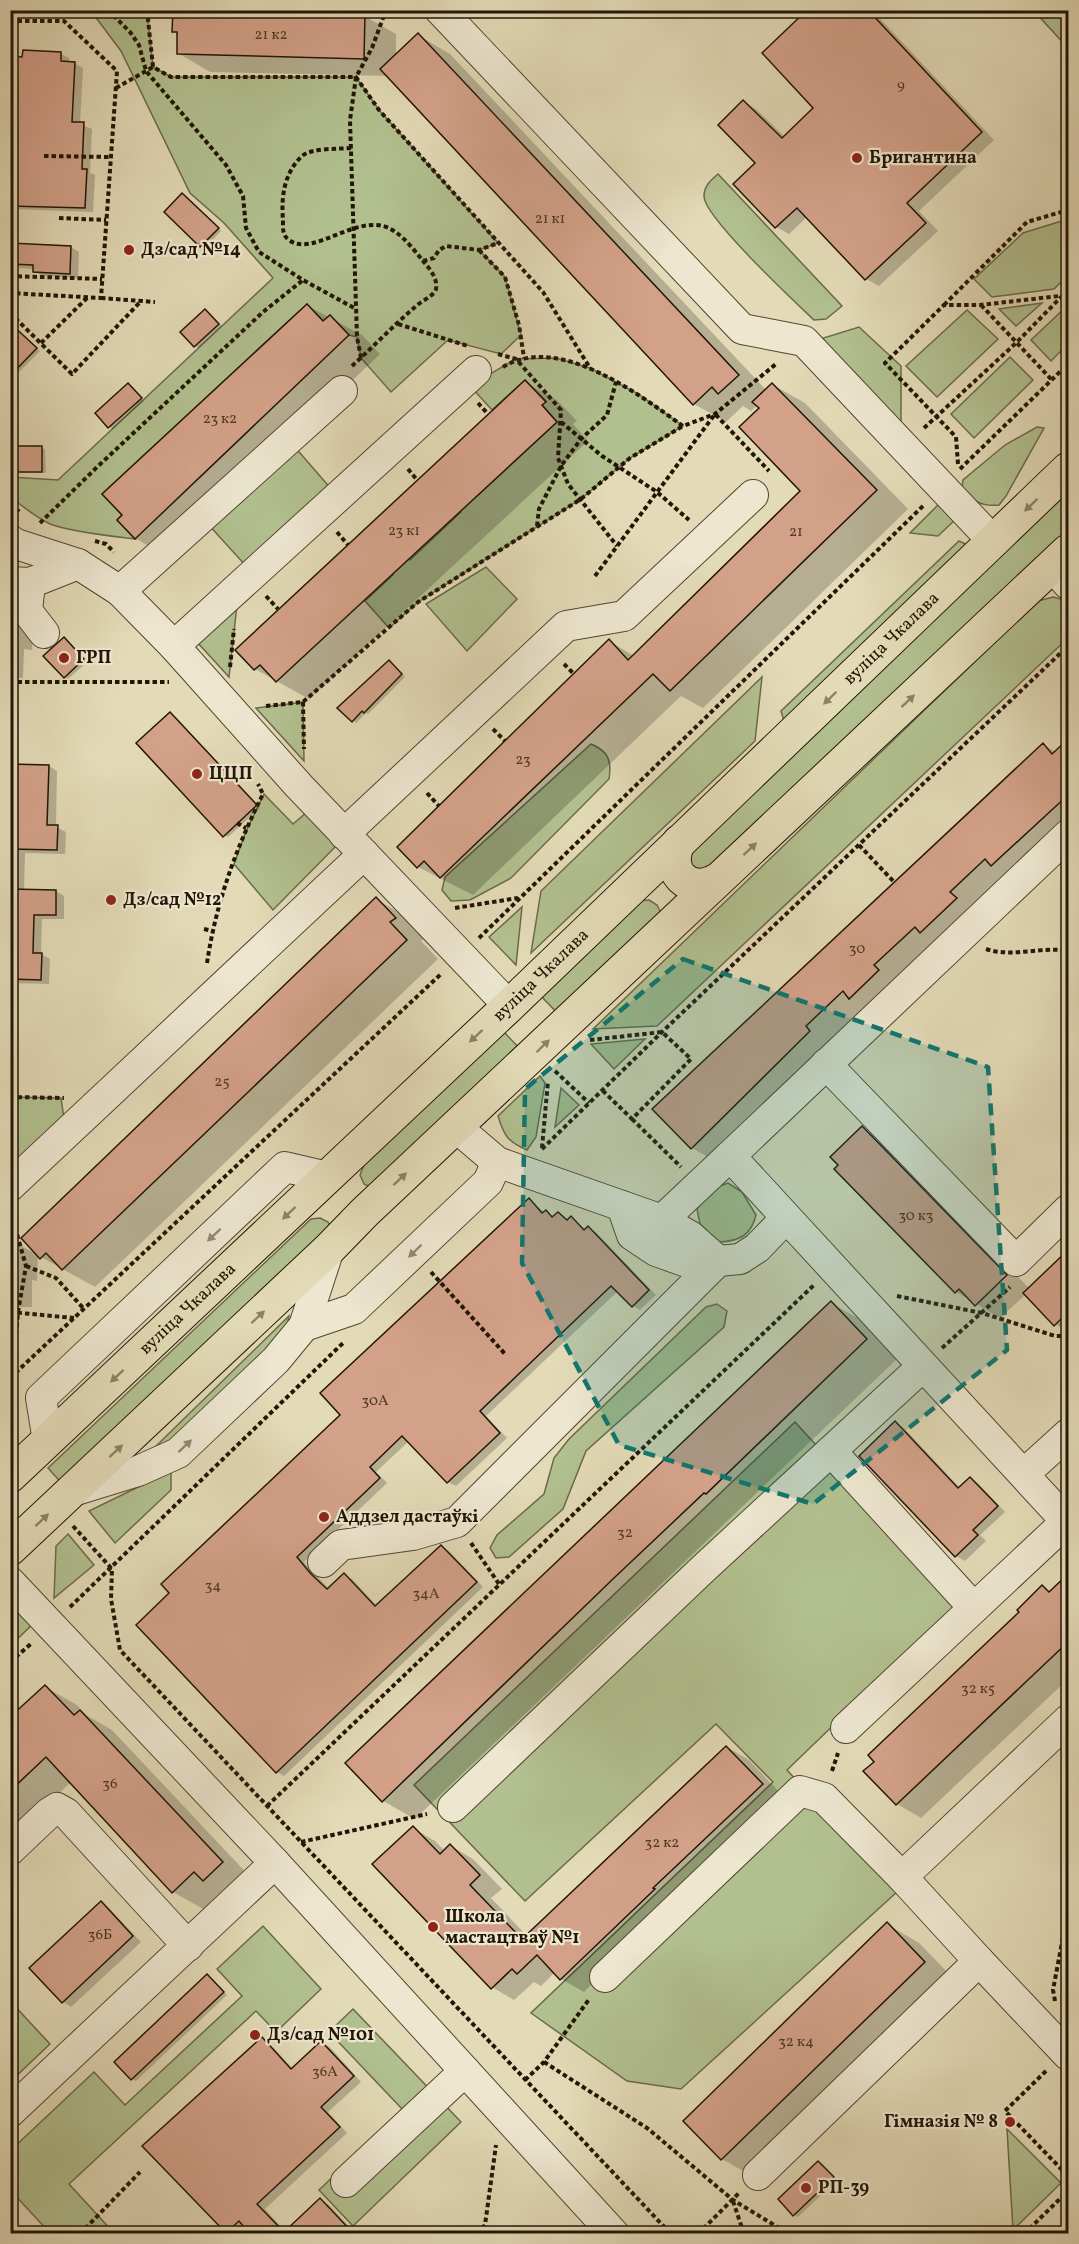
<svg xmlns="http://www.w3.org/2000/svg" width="1079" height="2244" font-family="Vollkorn,serif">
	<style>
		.green { fill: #b2c08f; stroke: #6a6a4a; stroke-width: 1.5 }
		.shadow { fill: #0003 }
		.building { fill: #d3a189; stroke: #211505; stroke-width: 1.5 }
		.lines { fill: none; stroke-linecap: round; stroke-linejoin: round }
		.minor-casing { stroke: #524632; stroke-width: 32 }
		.major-casing { stroke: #211505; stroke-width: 35 }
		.path { stroke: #211505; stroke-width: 4; stroke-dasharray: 4.5 3; stroke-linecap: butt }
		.minor { stroke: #ede7d0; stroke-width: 30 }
		.major { stroke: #e3dab7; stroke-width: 33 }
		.oneway { fill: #8c8167 }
		.oneway2 { fill: #918875 }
		.marked { fill: #0f766e; fill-opacity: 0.2; stroke: #0f766e; stroke-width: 4.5; stroke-dasharray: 12 8; stroke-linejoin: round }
		.poi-dot { fill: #8f2418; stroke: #ede7d0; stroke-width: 2 }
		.labels { text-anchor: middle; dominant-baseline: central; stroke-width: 4.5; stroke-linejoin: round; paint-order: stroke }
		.number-label { font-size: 15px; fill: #4e3826 }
		.poi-label { font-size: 18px; font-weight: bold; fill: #211505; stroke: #ede7d0; text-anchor: start }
		.street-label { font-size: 18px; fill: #211505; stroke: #ede7d0 }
	</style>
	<rect width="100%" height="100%" fill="#e3dab7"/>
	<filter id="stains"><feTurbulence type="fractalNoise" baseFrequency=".00333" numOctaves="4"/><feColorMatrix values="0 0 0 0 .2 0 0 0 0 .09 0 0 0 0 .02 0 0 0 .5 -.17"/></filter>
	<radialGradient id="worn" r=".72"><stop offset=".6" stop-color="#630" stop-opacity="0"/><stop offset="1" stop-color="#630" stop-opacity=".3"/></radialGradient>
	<g class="green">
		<path d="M91,11h56l6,56 18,10h185l23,33 119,133 -19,7 26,27 16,58 -20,19 -53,-14 -57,52 -30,-34 -4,-21 -8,-2 -19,-20 -7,6 -16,-17 -205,190 20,21 -5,5 18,19c-24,-3 -64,-7 -85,-15 -14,-7 -27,-17 -39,-27l-1,-20 48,3 215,-202 -49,-55 -34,-30 -69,-142z"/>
		<path d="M1034,11h34v37z"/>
		<path d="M718,174l124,132 -16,13 -12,1c-18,-17 -111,-104 -110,-124 0,-10 7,-16 14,-22z"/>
		<path d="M1068,219v56l-14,14 -62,8 -18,-18 49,-46z"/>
		<path d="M1042,303l-26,23 -17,-17z"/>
		<path d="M1068,305v39l-17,17 -20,-21z"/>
		<path d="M967,310l31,29 -61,58 -31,-31z"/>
		<path d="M859,327l42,39v61l-81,-88z"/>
		<path d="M1010,357l23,23 -59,58 -23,-24z"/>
		<path d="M556,358l34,10 48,26 45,32 -53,32 -49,41 -163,103 -29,26 -24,-27 28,-26 -4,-5 16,-15 5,5 51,-48 -4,-5 21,-12 79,-73 -15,-17 4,-4 -21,-21 -33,30 -20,-22 11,-10 33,-19z"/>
		<path d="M1037,427l7,1 -38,68 -7,9c-18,2 -26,-4 -37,-17l1,-8 42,-35z"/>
		<path d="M294,446l38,44 -86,76 -39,-43z"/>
		<path d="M1068,492v38l-357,344 -17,2 -6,-22z"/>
		<path d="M943,500l15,17 -20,19 -28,-3z"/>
		<path d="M959,541l9,4 -184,176 -3,-10z"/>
		<path d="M486,567l31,32 -50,52 -41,-47z"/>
		<path d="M1053,597l15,4v37l-411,388 -64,3 445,-428z"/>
		<path d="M237,605l-8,72 -32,-35z"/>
		<path d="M762,677l-7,64 -224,212 10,-62z"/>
		<path d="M303,702l1,59 -48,-53z"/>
		<path d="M591,744c17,7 21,16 18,35l-98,99 -41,22 -19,1 -9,-11 3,-13z"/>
		<path d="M264,794l29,30 13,-11 30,33 -63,64 -39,-46 12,-33z"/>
		<path d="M649,900l8,5 4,8 -100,104 -20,-21 99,-95z"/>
		<path d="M522,907l-6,58 -27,-28z"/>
		<path d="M503,1031l20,21 -151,136 -8,-4 -4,-9 4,-10z"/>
		<path d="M645,1039l-31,30 -23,-25z"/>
		<path d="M540,1076l5,7 -9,54 -9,13c-19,-8 -23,-14 -29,-34z"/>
		<path d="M561,1088l18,17 -24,22z"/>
		<path d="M11,1097l50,1 4,28 -41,38 -13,-1z"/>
		<path d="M728,1183l14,9 14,23c-5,21 -17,26 -37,27l-19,-18 -3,-15 17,-21z"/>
		<path d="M320,1218l8,4 3,6 -265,260 -18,-20 263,-249z"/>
		<path d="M717,1304l10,7 -3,16 -138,124 -23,58 -54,48 -13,1 -6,-10 7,-13 47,-41 10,-36 15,-19 137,-132z"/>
		<path d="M289,1316l-3,15 -121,118 -13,1z"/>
		<path d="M795,1422l165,181 -173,167 111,121 -217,198 -54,-8 -96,-68 242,-231 -57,-58 -191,177 -111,-116z"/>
		<path d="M171,1471v19l-56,53 -26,-32z"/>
		<path d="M68,1534l26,31 -40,33 2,-52z"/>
		<path d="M10,1599l25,23 -24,23z"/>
		<path d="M263,1926l58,63 -45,43 -20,-21 -187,173 45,49h-64l-39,-42v-41l83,-78 31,33 117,-109 -25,-27z"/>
		<path d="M11,2002l39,42 -39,37z"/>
		<path d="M353,2009l108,113 -108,104 -34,-36 84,-80 -74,-78z"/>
		<path d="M1007,2129l54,54 -48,47z"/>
	</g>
	<g class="shadow">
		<path d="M809,10h63l122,130 -75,71 19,20 -59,55 -13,-7 -59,-62 -18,17 -13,-7 -19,-64 -13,-61 12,7 29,28 30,-29z"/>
		<path d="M364,16l32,18v22l22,-21 32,19 317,337 6,-6 32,18 103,106 -205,199 -22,-12 -208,199 -55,-28 191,-226 25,15 169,-165 -42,-83 -3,-3 -7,6 -8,-5 -17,16 -32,-18 -305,-328 -179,-4 -32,-19 1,-19 -6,-3z"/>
		<path d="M61,54l8,4v5h5l9,5 -3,56 12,5 -2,44 5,2 -2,37 -83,-3v-151h14z"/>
		<path d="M182,195l39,36 -16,17 -4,-2z"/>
		<path d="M71,247l8,5 -1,26 -35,-2 -9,-5v-2l-15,-1 -9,-5z"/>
		<path d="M308,306l54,29 18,19 -213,203 -32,-19z"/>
		<path d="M205,311l17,15 -23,22 -4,-2z"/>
		<path d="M10,323l30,28 -22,22 -8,-6z"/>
		<path d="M525,382l32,18 20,21 -4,3 15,17 -279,258 -54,-30z"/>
		<path d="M128,384l16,17 -31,28 -4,-2z"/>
		<path d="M42,447l3,3 1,23 -36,-1v-24z"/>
		<path d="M10,612l23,13 -1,25 -8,-1 -1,29 -13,-1z"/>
		<path d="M68,641l19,21 -19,17 -3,-2z"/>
		<path d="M393,664l12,13 -37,37 -2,-1 -10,10 -3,-3z"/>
		<path d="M171,713l89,95 -32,29 -4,-2z"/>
		<path d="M1068,741v101l-345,324 -31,-18 351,-403 13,7z"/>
		<path d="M10,765l39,1 8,5 -1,56 10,5 -1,22 -40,-1 -1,37 32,1 8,5v23h-22l-1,35 9,5 -1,25 -39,-1z"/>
		<path d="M376,899l32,19 19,19 -6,4 17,18 -343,328 -54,-30z"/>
		<path d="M862,1128l24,14 144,147 38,-37v80l-13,-8 -29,-30 -26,24 -44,-26z"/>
		<path d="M529,1200l16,13 8,3 6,-2 10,7 2,-3 15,12 2,-2 8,4 60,63 -16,15 -7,-4 -15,-15 -132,125 21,22 -51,48 -8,-4 -39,-41 -33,31 11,11 -83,79 25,27 15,-14 8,4 25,27 64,-59 8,4 34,36 -199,189 -7,-4 -106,-179 171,-178z"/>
		<path d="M10,1243h6l22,12 -1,26 -5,-1v27h-22z"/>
		<path d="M831,1303l32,18 35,37 -483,461 -32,-18z"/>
		<path d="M896,1423l8,5 56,60 10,-10 8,5 27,29 -25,23 6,6 -21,20 -9,-5 -95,-100z"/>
		<path d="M1063,1581l5,3v95l-147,139 -24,-14 -31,-33 156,-159 21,-25 8,5z"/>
		<path d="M45,1687l32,18 9,10 26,15 142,151 -49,29 -32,-18 -102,-110 -61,58v-121z"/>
		<path d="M727,1747l22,13 35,37 -200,195 -23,-13 -6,-7 -14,14 -7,-4 -20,18 -22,-13 -79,-159 22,13 10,10 6,-5 22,13 29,30 -11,9 36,38z"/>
		<path d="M101,1903l8,5 32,34 -70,65 -8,-5z"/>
		<path d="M887,1924l32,19 37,38 -202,196 -32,-18z"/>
		<path d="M207,1976l20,19 -91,86 -4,-2 -16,-17z"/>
		<path d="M262,2039l8,5 23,25 28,-26 9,4 31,35 -33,30 19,21 -82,76 21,23 35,-32 8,5 27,29h-104l-6,-7 -7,7h-10l-84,-88z"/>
		<path d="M819,2162l18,18 -39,37 -4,-2z"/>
	</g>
	<g class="building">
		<path d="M173,10h123l69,4 -1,45 -187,-5v-22h-5z"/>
		<path d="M807,10h61l114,122 -75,71 19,20 -61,57 -68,-72 -22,20 -42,-44 22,-21 -37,-38 25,-25 39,38 31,-30 -51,-55z"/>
		<path d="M418,33l321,342 -21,19 -6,-7 -19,18 -313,-336z"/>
		<path d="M23,50l38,2v9l14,1 -3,60h12l-2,47h5l-2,39 -75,-2v-150l12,1z"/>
		<path d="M182,193l37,35 -19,19 -36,-35z"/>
		<path d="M10,243l61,3 -1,28 -37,-2v-7l-23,-1z"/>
		<path d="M307,304l16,17 7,-6 19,20 -214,204 -18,-19 5,-5 -20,-21z"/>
		<path d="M205,309l14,15 -25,23 -14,-15z"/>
		<path d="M10,323l27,25 -27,28z"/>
		<path d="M525,380l21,22 -4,3 15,17 -281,260 -16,-17 -6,5 -19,-20z"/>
		<path d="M128,383l14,15 -34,30 -13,-15z"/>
		<path d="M772,383l105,107 -207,201 -17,-17 -213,204 -16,-17 -7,7 -20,-21 124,-122 88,-86 19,21 172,-169 -61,-64 20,-19 -7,-6z"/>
		<rect x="10" y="446" width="32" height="26"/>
		<path d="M64,637l20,22 -20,19 -21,-22z"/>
		<path d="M389,660l13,14 -38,39 -2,-2 -10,11 -15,-14z"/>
		<path d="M170,712l87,93 -34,32 -87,-94z"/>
		<path d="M1068,739v56l-77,71 -6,-7 -35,33 7,6 -37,35 -5,-6 -41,38 5,5 -30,29 -6,-8 -37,35 4,5 -119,118 -39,-40 391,-366 9,11z"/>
		<path d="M10,764l39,1 -2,60h11l-1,25 -47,-1z"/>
		<path d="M10,889l46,1v25h-22l-1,38h9l-1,27 -31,-1z"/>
		<path d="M376,897l20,21 -6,4 17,18 -345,330 -16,-17 -6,6 -19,-21z"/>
		<path d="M862,1126l145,149 -32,31 -16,-17 -4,4 -121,-124 4,-4 -8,-8z"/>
		<path d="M529,1198l13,15 4,-3 6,7 6,-5 9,8 4,-4 13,14 4,-4 61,64 -17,17 -21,-21 -131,125 20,22 -53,50 -45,-47 -32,31 10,11 -83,79 14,17 16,15 17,-16 31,33 66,-61 36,37 -201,191 -140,-148 33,-32 -8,-9 179,-169 -20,-22z"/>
		<path d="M1068,1250v62l-14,14 -31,-33z"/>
		<path d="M831,1301l36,38 -161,155 -2,-1 -90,85 -232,224 -37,-39z"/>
		<path d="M895,1421l63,67 12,-11 28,29 -25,24 5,5 -23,22 -96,-101z"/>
		<path d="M1068,1574v68l-172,163 -33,-34 11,-9 -6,-7 151,-143 -2,-2 25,-25 7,7z"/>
		<path d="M45,1685l29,30 6,-5 143,152 -20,19 -9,-9 -22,21 -126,-136 -36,34v-74z"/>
		<path d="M726,1746l37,38 -110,104 2,1 -95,91 -23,-25 -20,19 -5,-5 -21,20 -119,-125 41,-38 27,28 10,-10 30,31 -10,10 52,54z"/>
		<path d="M101,1901l32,35 -71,67 -33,-35z"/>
		<path d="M887,1922l38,40 -204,198 -38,-39z"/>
		<path d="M207,1974l17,18 -93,88 -17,-18z"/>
		<path d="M262,2037l29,32 30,-28 33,35 -33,31 19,20 -83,77 27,28 36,-34 34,36h-104l-11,-13 -13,12 -84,-87z"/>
		<path d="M818,2161l16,16 -41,39 -15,-17z"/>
	</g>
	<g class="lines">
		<defs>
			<g id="minor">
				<path d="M440,10l302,319 62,12 189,200"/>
				<path d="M10,540l6,4 62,20 42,27 54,55 125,140 210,220"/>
				<path d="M1052,566l16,18"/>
				<path d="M10,582l20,1 48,-19"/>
				<path d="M30,583l-3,28 17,22"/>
				<path d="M120,591l222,-200"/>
				<path d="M174,646l302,-275"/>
				<path d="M344,834l222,-208 58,-10 129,-121"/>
				<path d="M826,1064l190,197 52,-51"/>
				<path d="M456,1127l41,35 165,58 28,16 28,25 22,-2 17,-11 29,-30"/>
				<path d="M730,1156l338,-321"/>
				<path d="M10,1186l354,-332"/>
				<path d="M622,1206l10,29 24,16 28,10h34"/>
				<path d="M662,1220l68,-64 338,367"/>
				<path d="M304,1326l50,-17 134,-127 9,-20"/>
				<path d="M48,1441l-7,-43 244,-231 43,10"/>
				<path d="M831,1451l143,157"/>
				<path d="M1024,1474l44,-40"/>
				<path d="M73,1491l65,-20 40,-18 98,-93 28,-34 25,-77"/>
				<path d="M323,1562l18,-17 72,-10 44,-13 261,-261"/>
				<path d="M10,1582l265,281 339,371"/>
				<path d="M846,1728l221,-207"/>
				<path d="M453,1807l250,-238 220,-203"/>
				<path d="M10,1850l39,-37 8,-5 9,5 122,133"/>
				<path d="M902,1877l166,-157"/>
				<path d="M979,1961l89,94"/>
				<path d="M605,1977l195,-186 24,7 78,79 77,84 -221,214"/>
				<path d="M10,2112l265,-249"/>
				<path d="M346,2182l119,-111"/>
			</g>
			<g id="major">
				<path d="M679,842c-15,29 9,54 38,38"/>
				<path id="s1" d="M10,1476l499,-470 559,-537"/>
				<path d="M10,1549l319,-300 36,-37 703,-661"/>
			</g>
		</defs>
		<use href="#minor" class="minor-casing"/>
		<use href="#major" class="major-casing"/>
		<g class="path">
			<path d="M108,10l22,22 9,13 7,26 80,94 17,31 3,32 13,24 44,28 53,29"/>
			<path d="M147,10l6,57 18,10h185l23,33 164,182 47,76"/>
			<path d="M10,21h54l53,50 -16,227 -91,-5"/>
			<path d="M116,88l37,-21"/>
			<path d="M351,148c-13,1 -40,0 -49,8 -18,17 -21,41 -19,64 0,8 -1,15 6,20 25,19 72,-32 105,-9 11,7 21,20 29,30 6,7 15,17 13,28 -3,8 -15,12 -21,18 -22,19 -42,40 -63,59"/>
			<path d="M44,156l67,1"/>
			<path d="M59,218l47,2"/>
			<path d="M479,250l26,27 14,48 5,33"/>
			<path d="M423,261l11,-3 5,-8 7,-4 33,4 19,-7"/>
			<path d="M10,276l92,3"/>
			<path d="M101,298l54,4"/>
			<path d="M944,305l83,-83 41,-12"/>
			<path d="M981,305l71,75"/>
			<path d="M10,313l62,61 69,-73"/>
			<path d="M398,324l70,22"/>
			<path d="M41,343l46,-45"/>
			<path d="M498,354l18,5 45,51 -3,48 10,26 49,62"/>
			<path d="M361,358l-4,-21 -7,-217 6,-43 16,-29 14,-38"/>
			<path d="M503,367c56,-34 135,27 180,59l32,-12 61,-50"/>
			<path d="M478,403l10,11"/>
			<path d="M561,422l41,34 55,36 32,28"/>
			<path d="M924,428l92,-85 52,-53"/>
			<path d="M958,464l-2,-27 -71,-74 59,-58h36l88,-10"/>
			<path d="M408,469l9,11"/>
			<path d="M960,469l108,-105"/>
			<path d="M10,504l11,9"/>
			<path d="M40,523l55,-54 168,-157 40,-32"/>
			<path d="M537,526l2,-17 22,-43 20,-27 26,-24 9,-33"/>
			<path d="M337,532l11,13"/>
			<path d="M95,541l11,3 8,8"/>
			<path d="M595,576l120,-162 54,57"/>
			<path d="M266,596l12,13"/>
			<path d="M10,657l6,-16"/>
			<path d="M564,664l10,10"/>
			<path d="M230,667l4,-38"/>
			<path d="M10,682h159"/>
			<path d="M303,702l1,47"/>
			<path d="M266,706l37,-4 115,-100 163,-103 49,-41 53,-32"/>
			<path d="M493,729l12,12"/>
			<path d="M427,793l12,13"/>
			<path d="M237,823l9,5"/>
			<path d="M859,845l35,37"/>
			<path d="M455,908l63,-10"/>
			<path d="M204,929l9,2"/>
			<path d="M479,938l444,-432"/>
			<path d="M986,949c27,9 55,-3 82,2"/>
			<path d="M207,963c9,-60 29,-115 56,-169l-5,-10"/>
			<path d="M590,1040l72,-8 29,27 -59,60 -30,-29"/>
			<path d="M555,1071l34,32"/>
			<path d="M10,1097l54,1"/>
			<path d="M632,1119l49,48"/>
			<path d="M542,1148l6,-67"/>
			<path d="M542,1149l120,-117 406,-386"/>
			<path d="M11,1213l15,53 -8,46 -5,64"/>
			<path d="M26,1266l30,12 28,31"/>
			<path d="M431,1272l74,82"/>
			<path d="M897,1296l85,17 73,23h13"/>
			<path d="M10,1312l64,6"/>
			<path d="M942,1348l68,-61"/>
			<path d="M10,1378l431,-404"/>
			<path d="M73,1526l39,43 -1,30 9,51 551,584"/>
			<path d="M471,1543l28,41"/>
			<path d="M70,1607l273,-264"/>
			<path d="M10,1662l22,-19"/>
			<path d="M832,1771l6,-18"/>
			<path d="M267,1806l547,-521"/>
			<path d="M301,1842l126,-28"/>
			<path d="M1055,2001l-2,-11 15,-79"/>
			<path d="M544,2062l103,66 86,72 56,34"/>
			<path d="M1046,2071l-41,40 63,65"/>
			<path d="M525,2080l19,-18 46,-64"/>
			<path d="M733,2201l11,33"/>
			<path d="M80,2234l60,-62"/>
			<path d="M477,2234l8,-9 11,-80"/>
			<path d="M698,2234l42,-42"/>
			<path d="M1024,2234l44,-43"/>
		</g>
		<use href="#minor" class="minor"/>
		<use href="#major" class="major"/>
	</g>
	<defs><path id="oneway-solid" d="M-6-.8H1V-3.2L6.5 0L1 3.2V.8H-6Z" transform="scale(1.5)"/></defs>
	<g class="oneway">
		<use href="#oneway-solid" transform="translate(1031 505) rotate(136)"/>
		<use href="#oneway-solid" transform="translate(830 698) rotate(136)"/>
		<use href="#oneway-solid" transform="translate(908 701) rotate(-43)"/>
		<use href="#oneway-solid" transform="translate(750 849) rotate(-43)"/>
		<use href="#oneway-solid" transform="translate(476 1036) rotate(137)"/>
		<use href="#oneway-solid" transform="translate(543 1046) rotate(-44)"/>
		<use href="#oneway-solid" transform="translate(400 1179) rotate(-43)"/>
		<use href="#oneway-solid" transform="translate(289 1213) rotate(137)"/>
		<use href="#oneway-solid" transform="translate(258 1317) rotate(-43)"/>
		<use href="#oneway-solid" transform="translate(117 1376) rotate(137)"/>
		<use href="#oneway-solid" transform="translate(116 1451) rotate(-43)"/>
		<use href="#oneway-solid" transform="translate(42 1520) rotate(-43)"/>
	</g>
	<g class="oneway2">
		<use href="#oneway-solid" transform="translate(214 1235) rotate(137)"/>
		<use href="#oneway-solid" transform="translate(415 1251) rotate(136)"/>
		<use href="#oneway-solid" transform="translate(185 1446) rotate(-43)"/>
	</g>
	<path class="marked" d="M683,959l305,108 19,283 -194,154 -194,-59 -97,-182 3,-174z"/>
	<g class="poi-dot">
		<circle cx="857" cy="158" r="6"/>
		<circle cx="129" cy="250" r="6"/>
		<circle cx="64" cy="658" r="6"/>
		<circle cx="197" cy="774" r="6"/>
		<circle cx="111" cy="900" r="6"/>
		<circle cx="324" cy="1517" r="6"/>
		<circle cx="433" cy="1927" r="6"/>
		<circle cx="255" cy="2035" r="6"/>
		<circle cx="1010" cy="2122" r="6"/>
		<circle cx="806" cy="2188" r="6"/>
	</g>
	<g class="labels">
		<g class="number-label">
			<text x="271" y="35">21 к2</text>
			<text x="901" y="85">9</text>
			<text x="550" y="219">21 к1</text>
			<text x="220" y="419">23 к2</text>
			<text x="404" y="531">23 к1</text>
			<text x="796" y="532">21</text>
			<text x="523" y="760">23</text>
			<text x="857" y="949">30</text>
			<text x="222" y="1082">25</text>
			<text x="916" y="1216">30 к3</text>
			<text x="375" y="1401">30А</text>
			<text x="625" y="1533">32</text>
			<text x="213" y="1586">34</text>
			<text x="426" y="1594">34А</text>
			<text x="978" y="1689">32 к5</text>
			<text x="110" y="1784">36</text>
			<text x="662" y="1843">32 к2</text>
			<text x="100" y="1935">36Б</text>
			<text x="796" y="2042">32 к4</text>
			<text x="325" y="2072">36А</text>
		</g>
		<g class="poi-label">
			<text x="869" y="158">Бригантина</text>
			<text x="141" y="250">Дз/сад №14</text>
			<text x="76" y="658">ГРП</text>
			<text x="209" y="774">ЦЦП</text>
			<text x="123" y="900">Дз/сад №12</text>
			<text x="336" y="1517">Аддзел дастаўкі</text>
			<text x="445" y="1917">Школа<tspan x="445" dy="21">мастацтваў №1</tspan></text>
			<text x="267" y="2035">Дз/сад №101</text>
			<text x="998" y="2122" text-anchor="end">Гімназія № 8</text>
			<text x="818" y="2188">РП-39</text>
		</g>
		<g class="street-label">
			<text stroke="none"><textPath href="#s1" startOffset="1216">вуліца Чкалава</textPath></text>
			<text stroke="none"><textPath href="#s1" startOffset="730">вуліца Чкалава</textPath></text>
			<text stroke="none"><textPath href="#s1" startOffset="244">вуліца Чкалава</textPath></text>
		</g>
	</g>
	<rect width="1079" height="2244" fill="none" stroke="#e3dab7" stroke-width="36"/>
	<rect x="12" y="12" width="1055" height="2220" fill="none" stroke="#211505" stroke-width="3"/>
	<rect x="18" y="18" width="1043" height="2208" fill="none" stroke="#211505" stroke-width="1.5"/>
	<rect width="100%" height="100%" filter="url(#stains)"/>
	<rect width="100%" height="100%" fill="url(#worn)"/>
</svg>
